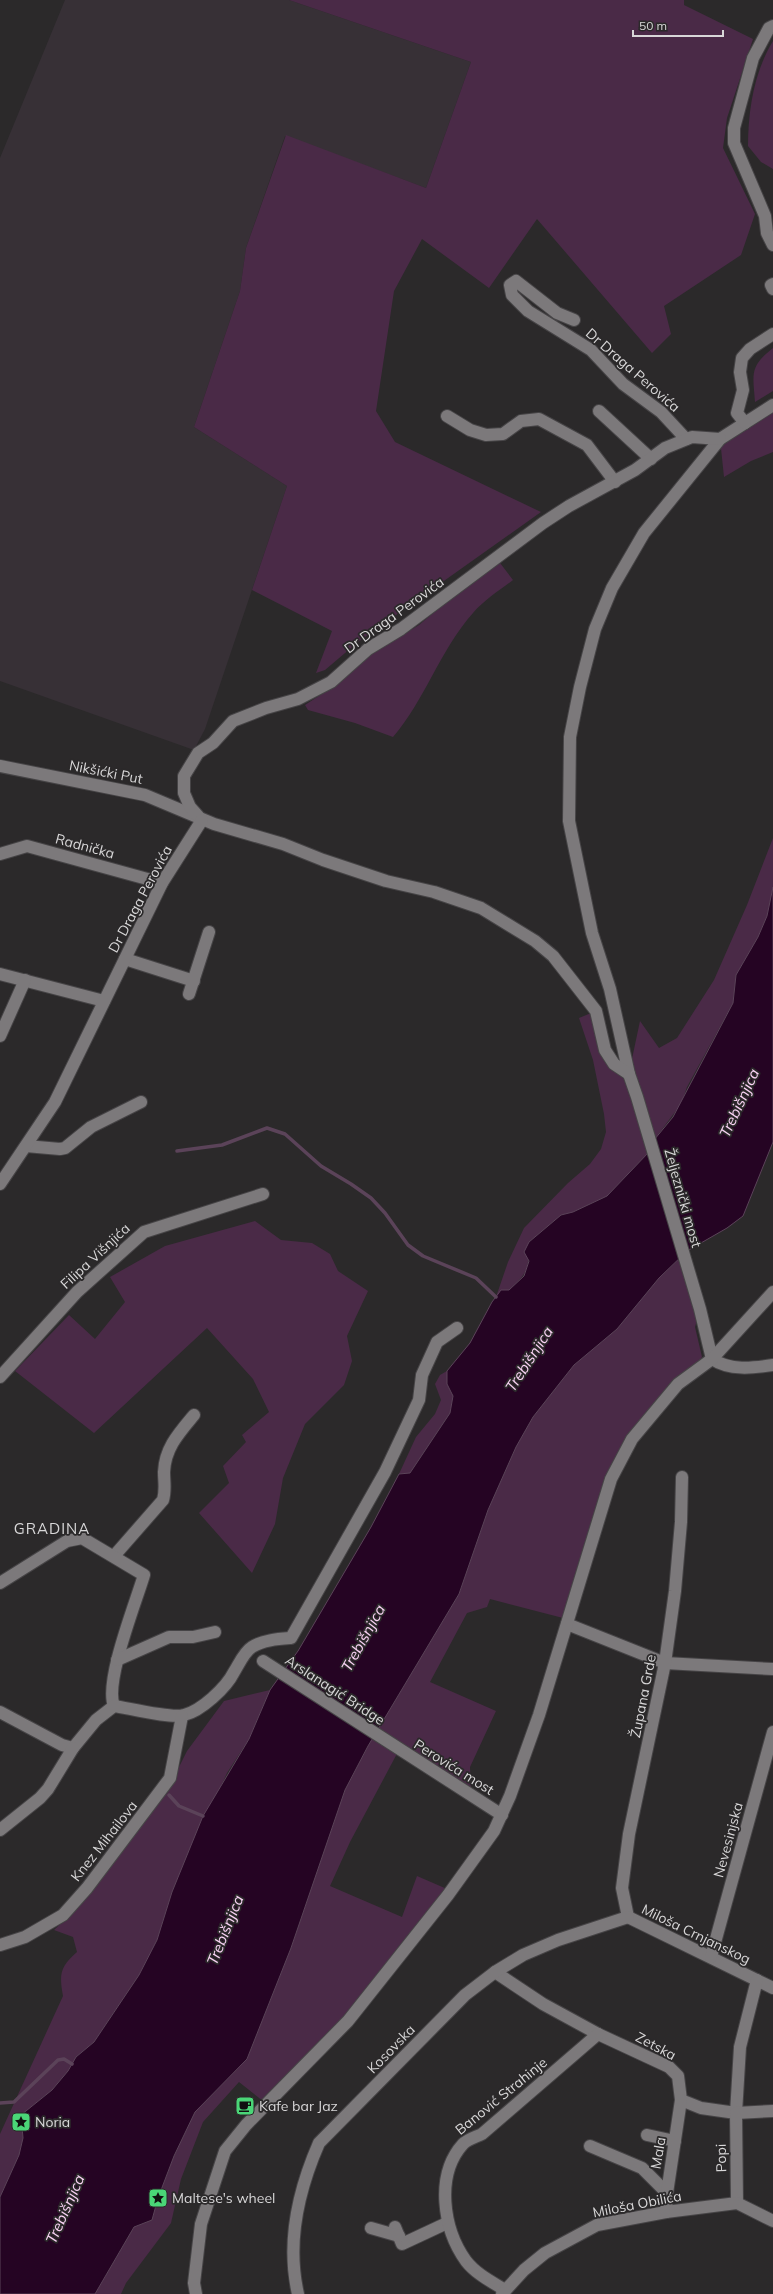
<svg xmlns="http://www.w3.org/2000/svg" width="773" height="2294" font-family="Mulish,sans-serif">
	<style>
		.built { fill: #373036 }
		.green { fill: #4a2a47 }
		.water { fill: #250423; stroke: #5b4359 }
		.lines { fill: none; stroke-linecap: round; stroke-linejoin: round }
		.stream { stroke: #5b4359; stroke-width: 3.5 }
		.street-casing { stroke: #464446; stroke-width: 14 }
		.street { stroke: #7c797b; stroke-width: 12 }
		.labels { text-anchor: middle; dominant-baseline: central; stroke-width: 3.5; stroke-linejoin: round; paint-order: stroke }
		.street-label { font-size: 14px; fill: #d8d7d8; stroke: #2b292a }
		.poi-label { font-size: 14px; fill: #d8d7d8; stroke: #2b292a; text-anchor: start }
		.water-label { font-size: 15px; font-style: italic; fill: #fad3f5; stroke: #2b292a }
		.neighbourhood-label { font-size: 15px; letter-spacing: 1px; fill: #d8d7d8; stroke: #2b292a }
	</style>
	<rect width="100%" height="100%" fill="#2b292a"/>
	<path class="built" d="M65,0h224l182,62 -45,126 -141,-52 -39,112 -6,43 -46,136 93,59 -82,243 -11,21 -194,-69v-523z"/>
	<g class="green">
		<path d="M289,0h395v5l69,34 -26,79 -4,30 32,66 -14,41 -77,51 7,28 -19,19 -115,-134 -48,69 -67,-49 -28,52 -18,120 19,31 146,70 -183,130 -33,28 -9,3 16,-42 -80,-41 35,-104 -93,-59 46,-136 6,-43 40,-113 140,53 45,-126z"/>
		<path d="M773,41v128l-12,-7 -13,-16c0,-35 6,-74 25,-105z"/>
		<path d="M773,348v43l-18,11c-2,-28 -6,-35 18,-54z"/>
		<path d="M773,405v47l-22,9 -27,16 -4,-38z"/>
		<path d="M497,559l16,21c-13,10 -29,20 -40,33 -33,37 -48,87 -80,124l-38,-14 -47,-13 -3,-5 32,-21 25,-24 57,-35z"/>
		<path d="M773,838v49l-6,29 -9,21 -22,38 -3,28 -46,84 -6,17 -27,36 -5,12 -42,44 -34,16 -12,3 -32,27c0,26 -1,31 -20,48h-8l-5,7 12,-35 16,-34 44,-45 22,-19 11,-15 5,-17 -2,-18 -11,-54 -14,-42 17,-7 9,39 24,23 11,-52 19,27 18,-10 37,-58 33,-75z"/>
		<path d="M255,1221l26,19 31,3 18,11 8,17 30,20 -21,45 5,25 -8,24 -39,39 -22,54 -8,46 -23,49 -53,-60 30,-30 -6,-17 23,-24 -4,-7 27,-23 -16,-33 -46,-51 -113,105 -79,-62 54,-56 26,24 30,-37 -15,-25 55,-31z"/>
		<path d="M680,1258l17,62 -2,7 7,30 -5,7 -21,15 -18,19 -29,37 -16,26 -50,157 -73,-19 -3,8 -20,6 -37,69 66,29 -26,56 1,24 -71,-43 -50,94 -20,44 72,31 15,-41 30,13 -99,132 -80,84 -29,-23 -36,40 -22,57 -10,44 -45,60 -5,11h-26l39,-67 18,-7 6,-22 16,-42 21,-44 52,-53 44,-111 54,-158 23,-44 91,-152 29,-84 28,-63 17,-30 41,-52 43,-36 42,-51z"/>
		<path d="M447,1371v13l6,12 -3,17 -40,60 -11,1 17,-37 19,-23 6,-14 -6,-16 5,-9z"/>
		<path d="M270,1690l-21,49 -22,34 -55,119 -15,48 -18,35 -45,67 -18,15 -8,14 -16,19 -31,25 2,23 -4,17 -19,42v-63l63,-138c-4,-22 -3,-29 14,-44l-4,-15 -19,-7 27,-26 90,-121 16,-32 37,-50z"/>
	</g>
	<path class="water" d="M773,887v255l-30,74 -16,12 -40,23 -28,27 -42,51 -43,36 -41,52 -17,30 -28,63 -29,84 -91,152 -23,44 -54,158 -44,111 -52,53 -21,44 -16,42 -6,22 -18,7 -39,67h-95v-97l19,-42 4,-17 -2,-23 31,-25 16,-19 8,-14 18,-15 45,-67 18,-35 15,-48 31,-76 46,-77 21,-49 28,-39 73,-124 28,-53 11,-1 40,-60 3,-17 -6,-12v-13l23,-28 22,-41 9,-12h8l15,-14 5,-15 -5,-9 5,-10 32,-27 12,-3 34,-16 42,-44 5,-12 19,-23 60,-114 3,-28 22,-38 9,-21z"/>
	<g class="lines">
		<g class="stream">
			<path d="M177,1151l45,-6 45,-17 18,6 36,32 30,18 20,14 14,15 23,32 15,11 53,22 20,19"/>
			<path d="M169,1795l10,11 24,10"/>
			<path d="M0,2103l14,-1 44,-42 6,-1 8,5"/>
		</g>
		<defs>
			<g id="street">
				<path d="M773,26l-4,2 -16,30 -19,70v15l31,73 2,17 6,12"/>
				<path d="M773,284l-2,1 2,4"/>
				<path d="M574,320l-17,-7 -41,-32 -6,4 2,10 16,16 63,39 32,34 38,28 25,27"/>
				<path d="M773,405l-53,34 -76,94 -32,55 -17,41 -15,58 -10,50 -1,84 23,112 18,56 19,85 8,23 63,212 12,50c18,12 41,9 61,6"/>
				<path d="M599,411l52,48"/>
				<path d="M447,416l23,14 16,5 17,-1 18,-13 18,-2 48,26 28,37"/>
				<path d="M745,423l-8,-10 6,-23 -3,-18 2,-14 8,-9 23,-15"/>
				<path d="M0,766l145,29 69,29 69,20 40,16 63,21 48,11 47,16 54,33 18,15 43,55 9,39 9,14 15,10"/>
				<path d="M198,816l-8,-9 -6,-14v-17l14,-23 15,-10 20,-22 33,-13 32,-9 33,-17 37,-33 33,-20 142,-106 26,-17 66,-36 30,-22 27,-11 28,2"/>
				<path d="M0,854l27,-8 135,37"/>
				<path d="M125,959l69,22"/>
				<path d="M0,974l104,27"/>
				<path d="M189,994l20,-62"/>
				<path d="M0,1036l25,-56"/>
				<path d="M26,1146l34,3 5,-1 26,-21 50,-25"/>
				<path d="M0,1184l55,-82 107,-219 40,-63"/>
				<path d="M0,1377l77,-85 67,-60 119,-38"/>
				<path d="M114,1556l49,-56c3,-10 1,-18 1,-28 1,-24 15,-39 30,-57"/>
				<path d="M0,1583l67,-42 15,-3 62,37c-8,27 -40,107 -30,131"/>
				<path d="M567,1624l98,39 108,6"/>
				<path d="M117,1660l52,-23h24l22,-5"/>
				<path d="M263,1661l239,154"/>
				<path d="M0,1712l62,33 11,3 23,-28 18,-14c14,2 58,13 70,9 17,-4 42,-27 50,-43 5,-8 10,-20 18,-25 11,-7 26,-8 39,-9l94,-166 34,-72 3,-25 15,-33 20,-14"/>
				<path d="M0,1830l40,-32 8,-9 25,-41"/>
				<path d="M628,1917l-6,-29 7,-54 36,-171 10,-72 6,-69 1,-45"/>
				<path d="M628,1917l145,71"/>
				<path d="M0,1945l25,-8 38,-22 24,-27 83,-110 12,-62"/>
				<path d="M711,1957l62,-225"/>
				<path d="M495,1972l48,32 55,30 71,33 9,9 3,24 20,8 35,5 4,-66 17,-67"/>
				<path d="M647,2135l28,6"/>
				<path d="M590,2146l52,22 25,25"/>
				<path d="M737,2203l-1,-90 37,-2"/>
				<path d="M666,2212l1,-19 14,-93"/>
				<path d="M395,2227l7,17 45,-21"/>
				<path d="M371,2228l28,8"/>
				<path d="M505,2290c-13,-8 -29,-16 -39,-29 -23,-32 -31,-86 -3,-117 5,-5 13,-7 19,-10l116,-100"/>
				<path d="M196,2294l-2,-11 7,-59 24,-73 21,-26 102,-104 100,-126 46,-64 16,-35 29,-81 72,-236 21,-40 46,-55 34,-25 61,-67"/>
				<path d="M298,2294c-12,-52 0,-103 21,-151l146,-148 30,-23 28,-17 35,-15 70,-23"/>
				<path d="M502,2294l22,-24 21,-17 52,-28 69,-13 71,-9 36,18"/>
			</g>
		</defs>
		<use href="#street" class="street-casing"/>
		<use href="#street" class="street"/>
	</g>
	<defs>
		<symbol id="cafe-square" viewBox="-11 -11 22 22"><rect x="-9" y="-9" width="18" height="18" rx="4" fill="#4ad677" stroke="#2b292a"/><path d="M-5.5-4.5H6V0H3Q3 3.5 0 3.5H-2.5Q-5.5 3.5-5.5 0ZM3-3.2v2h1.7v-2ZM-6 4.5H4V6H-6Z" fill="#111"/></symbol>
		<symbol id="sight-square" viewBox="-11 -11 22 22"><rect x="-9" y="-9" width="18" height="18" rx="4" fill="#4ad677" stroke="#2b292a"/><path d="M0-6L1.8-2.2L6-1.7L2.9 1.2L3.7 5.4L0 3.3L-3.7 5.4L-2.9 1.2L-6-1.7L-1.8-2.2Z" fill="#111"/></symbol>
	</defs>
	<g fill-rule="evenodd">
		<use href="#cafe-square" x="234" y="2095" width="22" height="22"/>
		<use href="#sight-square" x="10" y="2111" width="22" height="22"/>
		<use href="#sight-square" x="147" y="2187" width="22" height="22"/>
	</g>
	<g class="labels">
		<g class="street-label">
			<text transform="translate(633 370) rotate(41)">Dr Draga Perovića</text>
			<text transform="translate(394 615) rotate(-36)">Dr Draga Perovića</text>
			<text transform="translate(106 772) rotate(11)">Nikšićki Put</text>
			<text transform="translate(85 846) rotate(15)">Radnička</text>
			<text transform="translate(140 899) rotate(-62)">Dr Draga Perovića</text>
			<text transform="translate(683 1198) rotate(74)">Željeznički most</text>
			<text transform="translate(95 1256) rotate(-43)">Filipa Višnjića</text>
			<text transform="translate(335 1690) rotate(33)">Arslanagić Bridge</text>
			<text transform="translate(643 1696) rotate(-79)">Župana Grde</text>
			<text transform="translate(454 1767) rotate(32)">Perovića most</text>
			<text transform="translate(728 1840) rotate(-75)">Nevesinjska</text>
			<text transform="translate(104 1841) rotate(-52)">Knez Mihailova</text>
			<text transform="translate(696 1934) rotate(26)">Miloša Crnjanskog</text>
			<text transform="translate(656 2046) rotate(28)">Zetska</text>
			<text transform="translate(391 2049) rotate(-46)">Kosovska</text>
			<text transform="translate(501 2096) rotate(-39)">Banović Strahinje</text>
			<text transform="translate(658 2153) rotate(-80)">Mala</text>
			<text transform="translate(721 2158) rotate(-91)">Popi</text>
			<text transform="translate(637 2204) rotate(-11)">Miloša Obilića</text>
		</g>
		<g class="poi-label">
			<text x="259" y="2106">Kafe bar Jaz</text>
			<text x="35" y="2122">Noria</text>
			<text x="172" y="2198">Maltese's wheel</text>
		</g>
		<g class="water-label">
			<text transform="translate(739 1103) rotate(-65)">Trebišnjica</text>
			<text transform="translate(529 1359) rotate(-57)">Trebišnjica</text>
			<text transform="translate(363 1638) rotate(-61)">Trebišnjica</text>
			<text transform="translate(225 1930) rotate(-68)">Trebišnjica</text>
			<text transform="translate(65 2209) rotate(-66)">Trebišnjica</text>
		</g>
		<g class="neighbourhood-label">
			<text x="52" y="1528">GRADINA</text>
		</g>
	</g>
	<path d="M633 30v6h90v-6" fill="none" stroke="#d8d7d8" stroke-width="2"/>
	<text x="639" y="30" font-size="12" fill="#d8d7d8" stroke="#2b292a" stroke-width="3" paint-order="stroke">50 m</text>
</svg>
